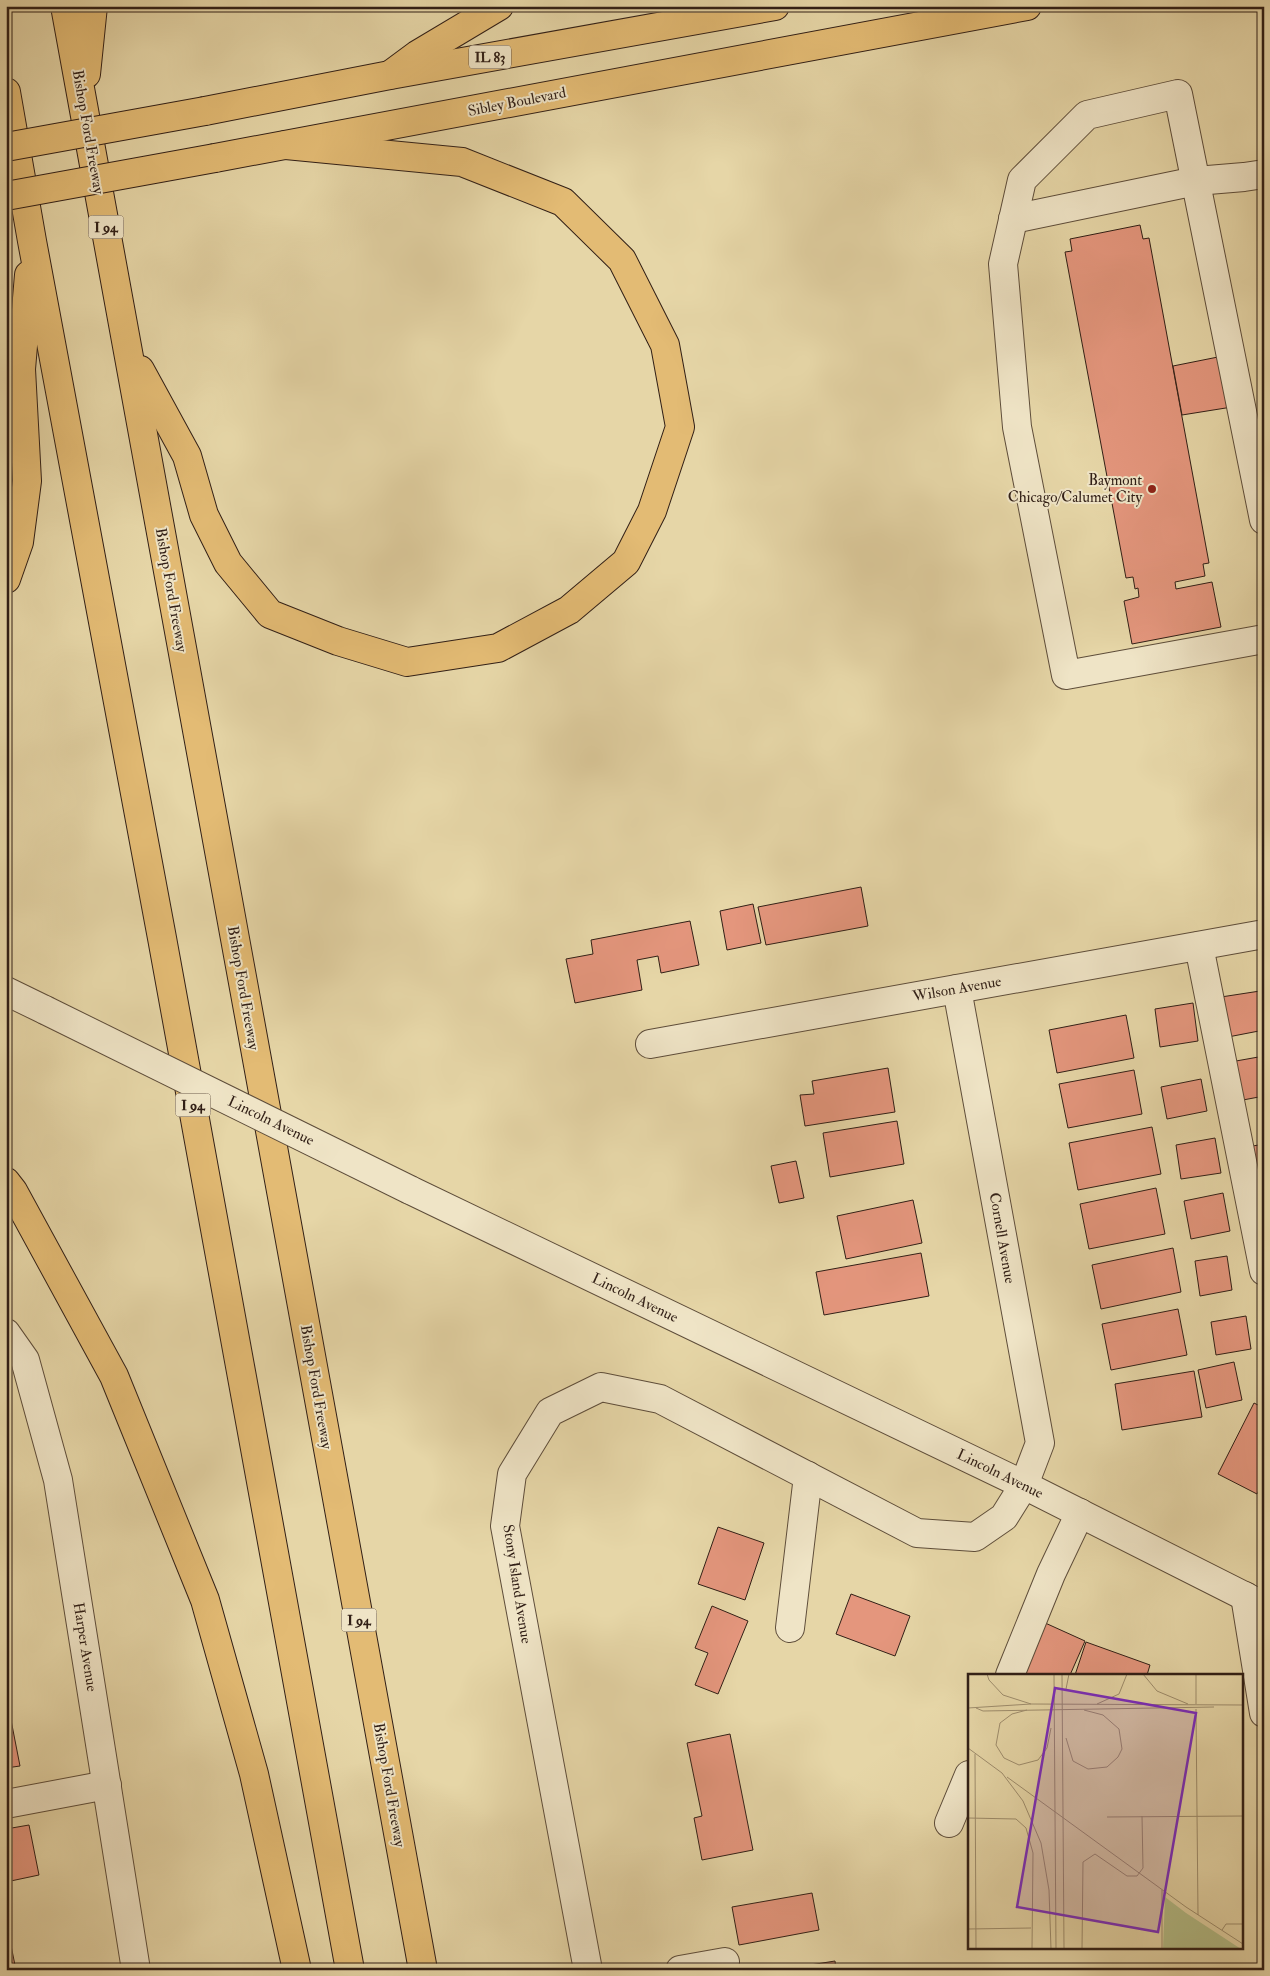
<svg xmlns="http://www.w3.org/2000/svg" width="1270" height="1976" font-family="'IM FELL Double Pica',serif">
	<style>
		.building { fill: #e4967d; stroke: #311f16 }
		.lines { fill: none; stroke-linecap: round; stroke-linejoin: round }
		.minor-casing { stroke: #5e4d3a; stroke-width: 30 }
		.major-casing { stroke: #311f16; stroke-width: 30 }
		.highway-casing { stroke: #311f16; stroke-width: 30 }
		.minor { stroke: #efe4c6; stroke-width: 28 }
		.major { stroke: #e3bb74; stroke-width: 28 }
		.highway { stroke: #e3bb74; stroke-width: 28 }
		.minor-bridge-casing { stroke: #5e4d3a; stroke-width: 30; stroke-linecap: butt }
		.major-bridge-casing { stroke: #311f16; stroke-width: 30; stroke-linecap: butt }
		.minor-bridge { stroke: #efe4c6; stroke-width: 28 }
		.major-bridge { stroke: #e3bb74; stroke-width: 28 }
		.poi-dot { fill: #8f2418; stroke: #efe4c6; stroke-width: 2 }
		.labels { text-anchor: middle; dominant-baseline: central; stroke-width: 4; stroke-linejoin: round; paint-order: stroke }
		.shield { fill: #efe4c6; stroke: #6a5a4b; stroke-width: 1 }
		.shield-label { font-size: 14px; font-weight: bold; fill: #311f16 }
		.street-label { font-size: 15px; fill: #311f16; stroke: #efe4c6 }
		.poi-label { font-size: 15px; fill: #311f16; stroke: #efe4c6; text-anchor: end }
		.inset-road { fill: none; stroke: #9e8d6d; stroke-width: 1 }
		.view { fill: #7b2cbf; fill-opacity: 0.15; stroke: #7b2cbf; stroke-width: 2.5 }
		.inset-edge { fill: none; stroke: #311f16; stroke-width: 2.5 }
	</style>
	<rect width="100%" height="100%" fill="#e6d6a7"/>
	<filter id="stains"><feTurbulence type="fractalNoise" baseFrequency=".004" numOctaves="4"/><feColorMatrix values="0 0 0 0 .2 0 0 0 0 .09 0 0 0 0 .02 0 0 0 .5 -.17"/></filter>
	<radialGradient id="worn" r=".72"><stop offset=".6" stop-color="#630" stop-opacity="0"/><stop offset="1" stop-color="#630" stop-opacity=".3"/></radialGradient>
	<g class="building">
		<path d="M1140,225l3,14 6,-1 60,325 -6,1 2,12 -30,6 1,7 36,-7 9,45 -89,17 -8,-43 15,-4 -1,-9 -3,1 -2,-12 -7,1 -61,-326 7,-1 -2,-12z"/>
		<path d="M1223,356l9,51 -50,8 -9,-49z"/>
		<path d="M861,887l7,39 -102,19 -8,-38z"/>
		<path d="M753,904l8,39 -34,7 -7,-39z"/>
		<path d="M690,921l9,44 -38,8 -3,-17 -21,4 5,30 -67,13 -9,-44 27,-5 -2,-14z"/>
		<path d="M1260,991l4,22v17l-36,7 -7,-40z"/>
		<path d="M1193,1003l5,38 -38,6 -5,-38z"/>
		<path d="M1126,1015l8,43 -77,15 -8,-43z"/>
		<path d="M1264,1056v40l-21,4 -7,-39z"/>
		<path d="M888,1068l7,44 -90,14 -5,-31 14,-1 -2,-13z"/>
		<path d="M1134,1070l8,44 -74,14 -9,-44z"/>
		<path d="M1201,1079l6,32 -40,8 -6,-32z"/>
		<path d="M897,1121l7,43 -74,13 -7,-44z"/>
		<path d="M1152,1127l9,47 -83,16 -9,-47z"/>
		<path d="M1215,1138l6,35 -40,6 -5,-34z"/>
		<path d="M1264,1144v34l-5,1 -6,-33z"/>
		<path d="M796,1161l8,37 -25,5 -8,-37z"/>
		<path d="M1156,1188l9,46 -76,15 -9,-45z"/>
		<path d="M1223,1193l7,38 -39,8 -7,-38z"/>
		<path d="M913,1200l9,43 -76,16 -9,-43z"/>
		<path d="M1173,1248l8,44 -80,17 -9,-44z"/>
		<path d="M921,1253l8,43 -105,19 -8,-43z"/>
		<path d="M1227,1256l5,34 -32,6 -5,-35z"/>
		<path d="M1178,1309l9,46 -76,15 -9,-46z"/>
		<path d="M1246,1316l5,33 -35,6 -5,-33z"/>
		<path d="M1234,1362l8,38 -36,8 -8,-38z"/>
		<path d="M1194,1371l8,46 -80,13 -7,-46z"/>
		<path d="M1254,1403l10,5v72l-7,14 -39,-20z"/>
		<path d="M718,1527l46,16 -19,57 -47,-16z"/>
		<path d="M851,1594l59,22 -15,40 -59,-22z"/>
		<path d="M712,1606l36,15 -30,73 -23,-9 13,-32 -13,-5z"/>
		<path d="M1043,1622l42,19 -15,34h-50z"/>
		<path d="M1086,1642l64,23 -3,10h-72z"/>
		<path d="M11,1720l9,46 -14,2v-47z"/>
		<path d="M730,1734l23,116 -51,10 -8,-42 8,-2 -15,-73z"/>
		<path d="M29,1825l10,50 -33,7v-53z"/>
		<path d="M812,1893l7,37 -80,15 -7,-38z"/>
		<path d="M6,1921l10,49h-10z"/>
		<path d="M835,1961l1,9h-57z"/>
	</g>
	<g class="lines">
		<defs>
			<g id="minor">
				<path d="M1013,219l183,-38 48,-4 20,-3"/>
				<path d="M1264,520l-86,-426 -91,21 -65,65 -19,84 14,163 49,248 198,-36"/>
				<path d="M1199,946l65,325"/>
				<path d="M6,991l39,19"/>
				<path d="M650,1044l614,-110"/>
				<path d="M410,1190l614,295 240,121"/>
				<path d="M6,1333l19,27 33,120 78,490"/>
				<path d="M1245,1596l19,117"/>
				<path d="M790,1628l18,-152"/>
				<path d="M1010,1675l41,-101 29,-61"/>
				<path d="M6,1804l101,-19"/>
				<path d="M949,1823l20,-48"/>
				<path d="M588,1970l-83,-444 7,-52 38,-62 51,-25 59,12 257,134 58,4 29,-20 20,-32 16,-42 -83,-454"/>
				<path d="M680,1970l45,-8"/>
			</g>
			<g id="major">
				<path d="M205,111l185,-36 385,-69"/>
				<path d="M215,158l812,-152"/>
			</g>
			<g id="highway">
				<path d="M65,6l358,1964"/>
				<path d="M86,74l7,-68"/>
				<path d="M390,75l27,-20 82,-49"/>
				<path d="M6,92l26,149 130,697 188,1032"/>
				<path d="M140,370l47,86 17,59 24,48 42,51 68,27 69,21 91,-14 71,-38 57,-48 26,-51 28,-84 -15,-82 -43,-85 -59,-58 -101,-40 -176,-17"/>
				<path d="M6,579l13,-37 8,-61 -6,-112 8,-94"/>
				<path d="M6,1182l7,9 101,185 91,224 49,174 43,196"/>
			</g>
		</defs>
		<use href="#minor" class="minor-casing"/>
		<use href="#major" class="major-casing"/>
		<use href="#highway" class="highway-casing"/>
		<use href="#minor" class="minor"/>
		<use href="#major" class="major"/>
		<use href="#highway" class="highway"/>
		<defs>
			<path id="minor-bridge" d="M45,1010l365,180"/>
			<g id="major-bridge">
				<path d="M6,147l199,-36"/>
				<path d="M6,196l209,-38"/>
			</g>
		</defs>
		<use href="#minor-bridge" class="minor-bridge-casing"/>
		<use href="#major-bridge" class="major-bridge-casing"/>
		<use href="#minor-bridge" class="minor-bridge"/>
		<use href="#major-bridge" class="major-bridge"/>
	</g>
	<circle class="poi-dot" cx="1152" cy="489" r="5"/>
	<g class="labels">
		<g class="shield">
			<rect x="469" y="45.5" width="42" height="23" rx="4"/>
			<rect x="88.5" y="215.5" width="35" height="23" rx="4"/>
			<rect x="175.5" y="1093.5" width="35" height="23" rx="4"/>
			<rect x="341.5" y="1608.5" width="35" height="23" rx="4"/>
		</g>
		<g class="shield-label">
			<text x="490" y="57">IL 83</text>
			<text x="106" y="227">I 94</text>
			<text x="193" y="1105">I 94</text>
			<text x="359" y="1620">I 94</text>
		</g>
		<g class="street-label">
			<text transform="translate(517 102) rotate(-11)">Sibley Boulevard</text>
			<text transform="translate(88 132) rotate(80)">Bishop Ford Freeway</text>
			<text transform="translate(171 590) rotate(80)">Bishop Ford Freeway</text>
			<text transform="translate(243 988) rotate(80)">Bishop Ford Freeway</text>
			<text transform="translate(957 989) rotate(-10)">Wilson Avenue</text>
			<text transform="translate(271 1121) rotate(26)">Lincoln Avenue</text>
			<text transform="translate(1002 1238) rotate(80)">Cornell Avenue</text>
			<text transform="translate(635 1298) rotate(26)">Lincoln Avenue</text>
			<text transform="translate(316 1387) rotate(80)">Bishop Ford Freeway</text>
			<text transform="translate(1000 1474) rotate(26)">Lincoln Avenue</text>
			<text transform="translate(517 1584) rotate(81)">Stony Island Avenue</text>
			<text transform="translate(85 1647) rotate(81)">Harper Avenue</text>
			<text transform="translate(389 1785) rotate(80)">Bishop Ford Freeway</text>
		</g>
		<g class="poi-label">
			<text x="1142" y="480">Baymont<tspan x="1142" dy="17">Chicago/Calumet City</tspan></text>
		</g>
	</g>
	<g transform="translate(968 1674)">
		<rect width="275" height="275" fill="#e6d6a7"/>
		<path d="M197,223l21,16 55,36h-78z" fill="#b4be88"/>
		<path class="inset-road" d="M19,0l2,6 14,15 28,9M86,0l2,275M94,0l2,275M175,0l14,17 31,13M228,0v30M98,15l3,-15M129,30l22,-10 8,-20M0,34l63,-4 212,1M8,34l7,3 231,-4M228,35l2,206M59,36l-15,4 -12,9 -4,22 8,13 15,7 19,-5 9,-12 4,-20M98,64l7,23 15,8 19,-2 11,-10 4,-8 -3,-20 -16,-14 -19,-5M0,74l34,25M7,80l1,195M34,99l21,28 18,42 8,47 2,59M39,103l179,130 57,37M139,143l136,-1M0,144l48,1 10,9 7,25 -1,96M0,255l63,-1M254,256l4,-6h17M114,275l1,-87 12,-8 32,22h10l6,-8 -1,-52M194,275v-59"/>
		<path class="view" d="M87,14l141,25 -38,219 -141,-25z"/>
		<rect width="275" height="275" class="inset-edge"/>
	</g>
	<rect width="1270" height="1976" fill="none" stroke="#e6d6a7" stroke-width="25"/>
	<rect x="8" y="8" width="1255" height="1961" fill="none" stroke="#311f16" stroke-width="2.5"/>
	<rect x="12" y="12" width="1245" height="1951" fill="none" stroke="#311f16"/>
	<rect width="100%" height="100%" filter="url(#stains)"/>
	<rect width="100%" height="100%" fill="url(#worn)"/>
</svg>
